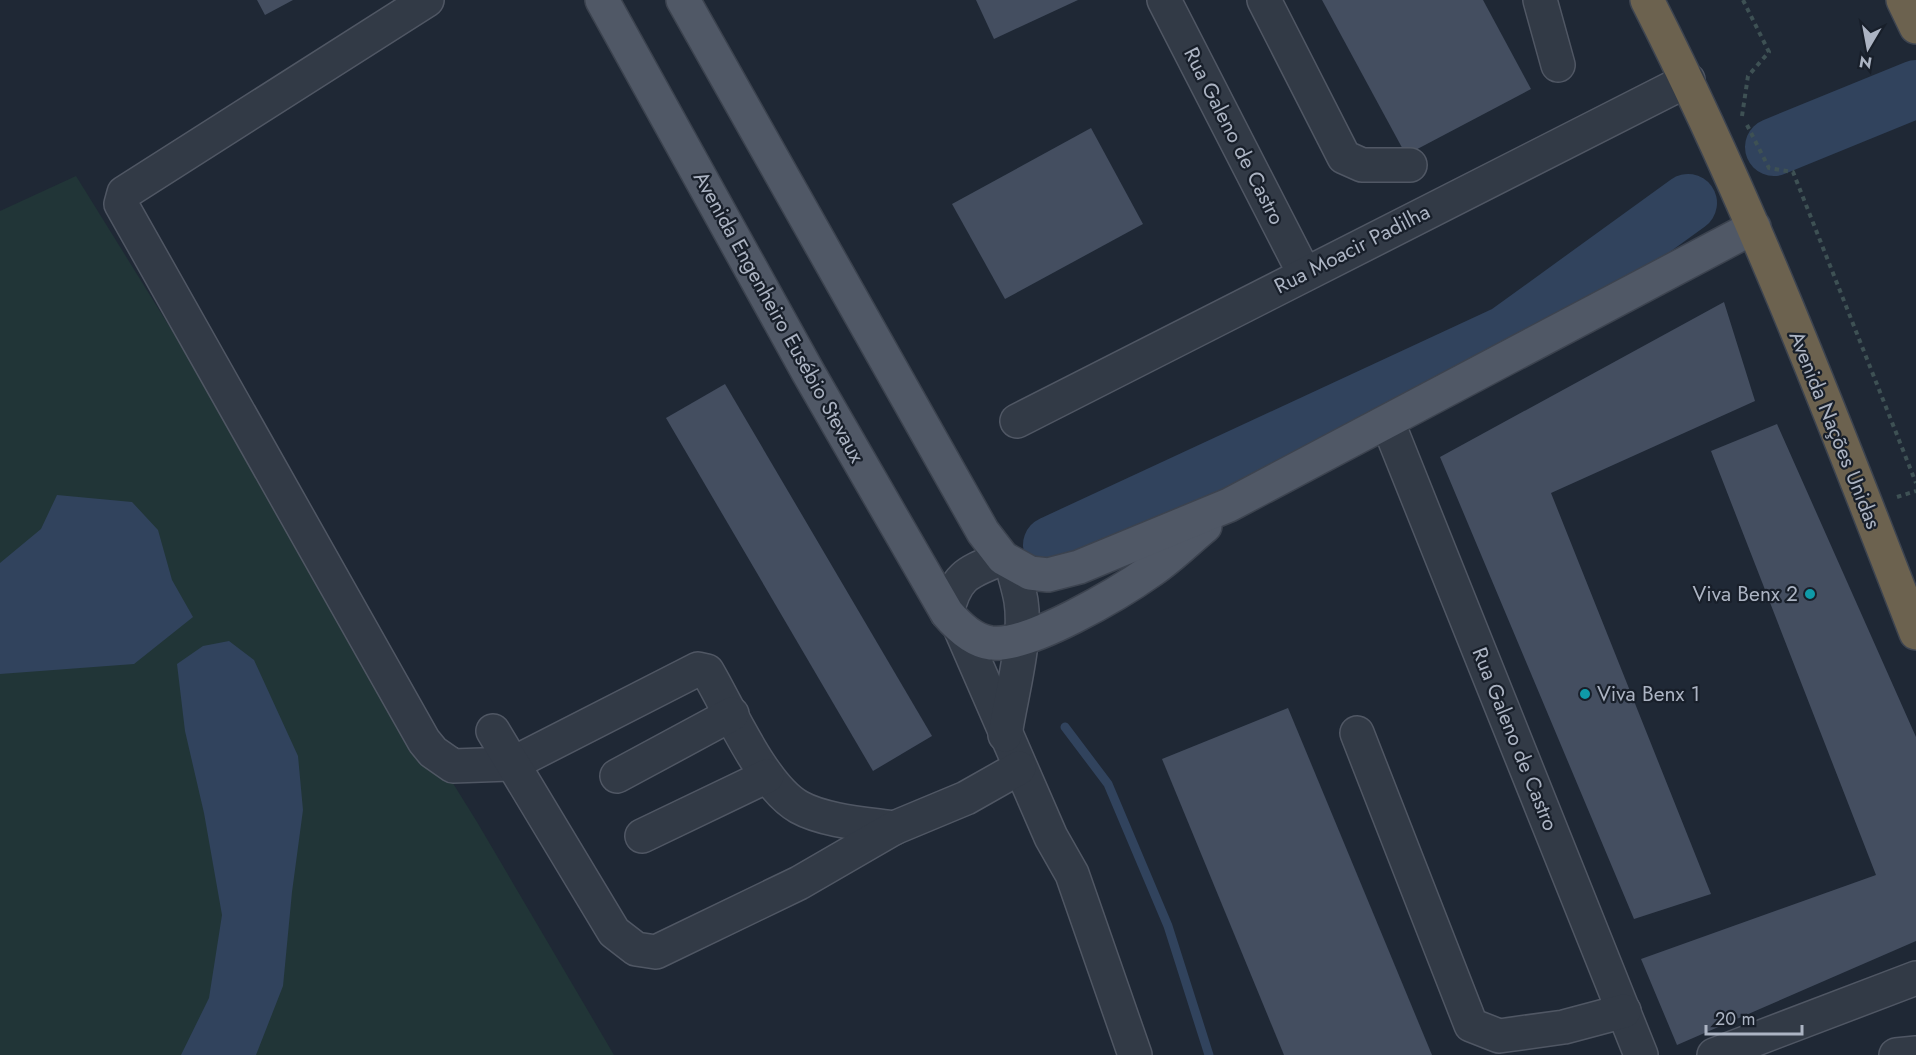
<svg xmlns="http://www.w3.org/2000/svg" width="1916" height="1055" font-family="Jost,sans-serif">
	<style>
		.green { fill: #213537 }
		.water { fill: #31435d }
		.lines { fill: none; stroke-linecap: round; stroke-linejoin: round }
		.stream { stroke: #31435d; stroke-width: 9 }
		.river { stroke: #31435d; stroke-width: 58 }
		.building { fill: #444e60 }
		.minor-casing { stroke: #505764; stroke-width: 36 }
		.major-casing { stroke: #3c434f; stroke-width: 36 }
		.highway-casing { stroke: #3d4450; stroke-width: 36 }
		.path { stroke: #3e5154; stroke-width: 4; stroke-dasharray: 4.5 4.5; stroke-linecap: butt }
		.minor { stroke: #323a46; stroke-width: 33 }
		.major { stroke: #505866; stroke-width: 33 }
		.highway { stroke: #6c624f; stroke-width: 33 }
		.culture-dot { fill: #0f9aa8; stroke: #181f2a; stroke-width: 2 }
		.labels { text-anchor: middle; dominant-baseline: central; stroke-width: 4.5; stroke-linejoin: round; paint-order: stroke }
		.street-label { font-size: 21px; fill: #acb4c3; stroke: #181f2a }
		.poi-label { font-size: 21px; fill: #acb4c3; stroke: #181f2a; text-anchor: end }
	</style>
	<rect width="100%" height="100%" fill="#1f2835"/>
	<path class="green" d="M76,176l401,646 137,233h-614v-844z"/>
	<g class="water">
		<path d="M57,495l75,7 26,28 14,50 21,37 -59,47 -134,10v-111l41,-34z"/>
		<path d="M229,641l25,19 44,96 5,54 -11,82 -9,94 -27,69h-75l28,-57 13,-83 -18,-102 -19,-82 -8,-67 26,-18z"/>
	</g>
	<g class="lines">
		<path class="stream" d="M1065,727l43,57 60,142 41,129"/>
		<g class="river">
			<path d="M1774,147l142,-58"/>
			<path d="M1052,545l455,-211 181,-131"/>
		</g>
	</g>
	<g class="building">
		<path d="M257,0h36l-28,15z"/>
		<path d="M976,0h102l-84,39z"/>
		<path d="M1322,0h161l48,89 -125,66z"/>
		<path d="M1091,128l52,96 -138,75 -53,-95z"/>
		<path d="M1724,302l31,99 -204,92 160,401 -77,25 -194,-462z"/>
		<path d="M725,384l207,352 -59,35 -207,-353z"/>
		<path d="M1777,424l139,313v204l-239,104 -36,-86 235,-84 -165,-424z"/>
		<path d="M1288,708l144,347h-148l-122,-296z"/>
	</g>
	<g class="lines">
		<defs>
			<g id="minor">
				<path d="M427,0l-303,193 -3,11 303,537 9,11 20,14 59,-2 186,-95 9,2c22,37 55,115 92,136 25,14 67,17 95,21"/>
				<path d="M1164,0l140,273"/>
				<path d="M1264,0l80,157 18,8h48"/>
				<path d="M1540,0l18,65"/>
				<path d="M1017,421l671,-341"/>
				<path d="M1388,423l253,632"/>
				<path d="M947,613c9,-39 22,-41 56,-55"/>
				<path d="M961,630l90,207 21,37 63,181"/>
				<path d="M493,731l121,201 22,17 20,3 143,-69 95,-55 72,-30 53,-30"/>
				<path d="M1357,733l114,292 28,11 65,-9 60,-16"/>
				<path d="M1005,735c6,-40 22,-94 16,-134 -2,-12 -6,-24 -9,-36"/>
				<path d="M617,776l115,-62"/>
				<path d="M642,836l125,-60"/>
				<path d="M1714,1055l202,-77"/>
				<path d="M1896,1055l20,-2"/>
			</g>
			<g id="major">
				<path d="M602,0l206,372 139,241c11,13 26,28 44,30 37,5 130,-51 161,-73 19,-13 36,-30 53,-44"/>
				<path d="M683,0l300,532 20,26 27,15 18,2 31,-8 150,-62 525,-278"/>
			</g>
			<g id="highway">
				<path d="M1647,0c104,204 186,419 269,633"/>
				<path d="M1903,0l13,27"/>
			</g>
		</defs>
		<use href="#minor" class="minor-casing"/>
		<use href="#major" class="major-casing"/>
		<use href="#highway" class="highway-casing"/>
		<g class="path">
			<path d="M1742,116l6,-40 21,-24 -26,-52"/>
			<path d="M1747,125l22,43 24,4 123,311"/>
			<path d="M1897,497l19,-6"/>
		</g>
		<use href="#minor" class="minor"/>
		<use href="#major" class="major"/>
		<use href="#highway" class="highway"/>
	</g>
	<g class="culture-dot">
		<circle cx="1810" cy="594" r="6"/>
		<circle cx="1585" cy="694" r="6"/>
	</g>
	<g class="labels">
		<g class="street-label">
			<text transform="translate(1234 136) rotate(63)">Rua Galeno de Castro</text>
			<text transform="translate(1352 249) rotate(-27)">Rua Moacir Padilha</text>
			<text transform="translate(779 317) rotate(61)">Avenida Engenheiro Eusébio Stevaux</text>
			<text transform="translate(1835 430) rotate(68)">Avenida Nações Unidas</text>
			<text transform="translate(1515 739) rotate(68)">Rua Galeno de Castro</text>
		</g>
		<g class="poi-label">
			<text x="1798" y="594">Viva Benx 2</text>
			<text x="1597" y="694" text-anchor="start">Viva Benx 1</text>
		</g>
	</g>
	<g transform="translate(1868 48) rotate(190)" stroke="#181f2a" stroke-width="4.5" paint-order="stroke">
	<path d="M0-4.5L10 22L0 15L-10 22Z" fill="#acb4c3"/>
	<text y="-9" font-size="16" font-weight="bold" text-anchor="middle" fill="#acb4c3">N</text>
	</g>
	<path d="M1706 1025v9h96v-9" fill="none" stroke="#acb4c3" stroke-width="3"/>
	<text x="1715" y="1025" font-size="18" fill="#acb4c3" stroke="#181f2a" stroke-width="4.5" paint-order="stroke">20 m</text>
</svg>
